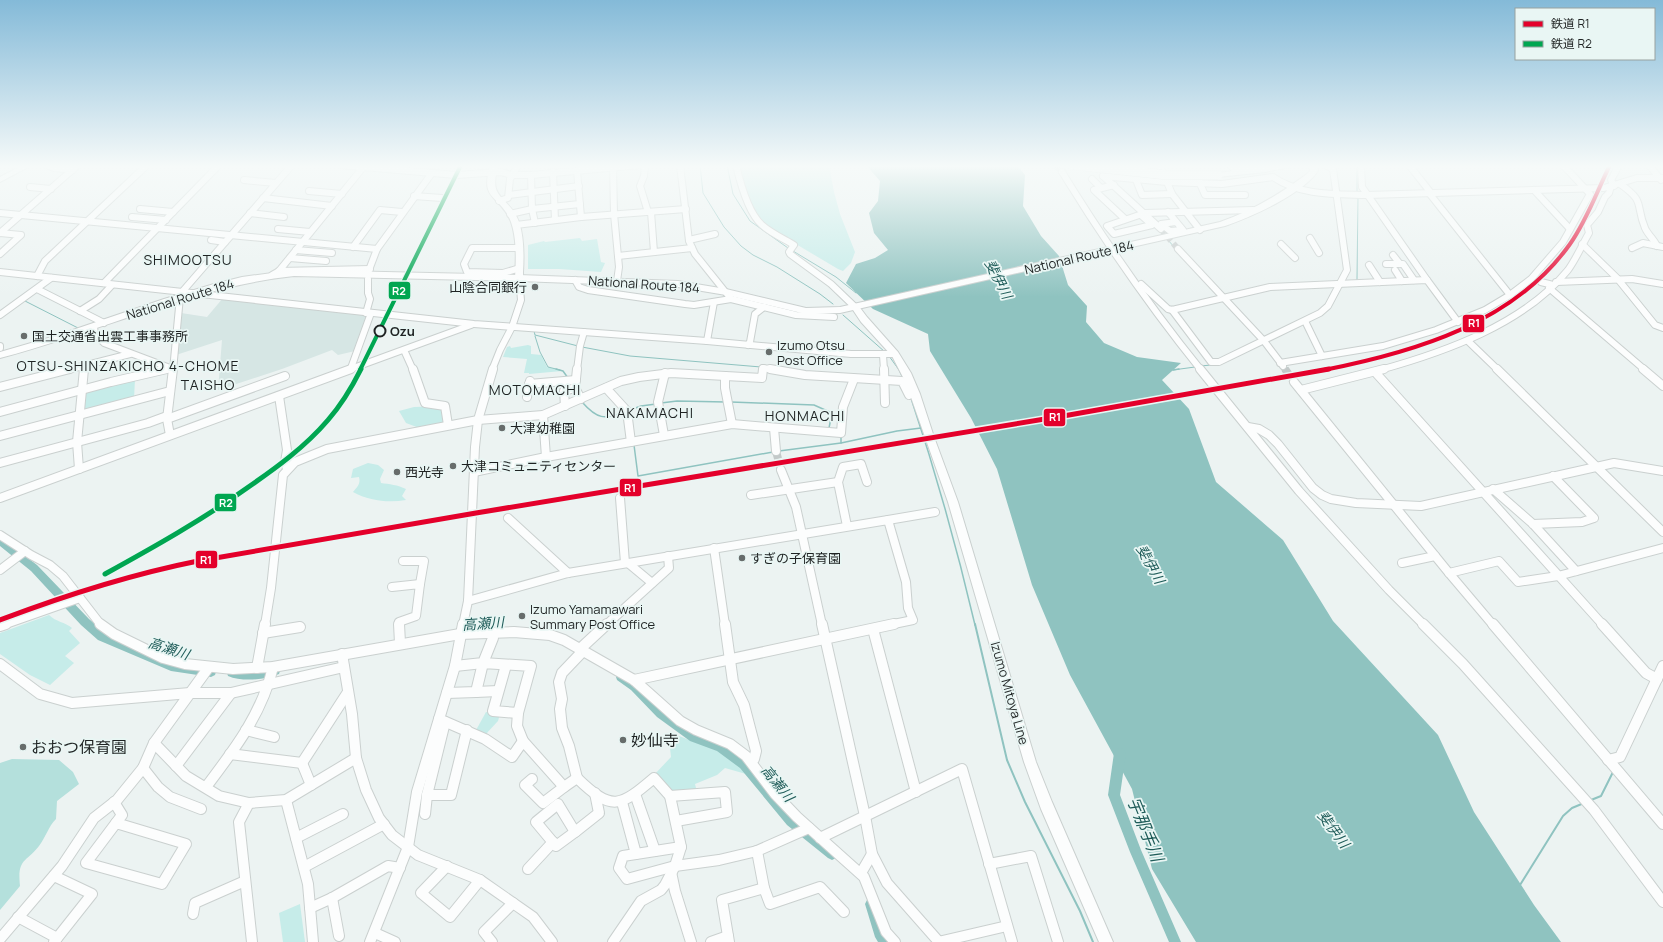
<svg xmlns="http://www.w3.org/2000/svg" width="1663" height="942" font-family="Manrope,'Noto Sans JP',sans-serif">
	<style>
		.built { fill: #d6e6e4 }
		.green { fill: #c6ece9 }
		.forest { fill: #b4e0dc }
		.water { fill: #8fc3c0 }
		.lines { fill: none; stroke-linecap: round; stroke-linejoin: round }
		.stream-far2 { stroke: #8fc3c0; stroke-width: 1 }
		.stream-far1 { stroke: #8fc3c0; stroke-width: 1.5 }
		.stream { stroke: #8fc3c0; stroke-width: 2 }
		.river { fill: #8fc3c0; fill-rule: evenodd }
		.minor-tunnel-far1 { stroke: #c3c9c9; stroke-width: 6; stroke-dasharray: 6 3.5; stroke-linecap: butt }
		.minor-tunnel { stroke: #c3c9c9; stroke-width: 8; stroke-dasharray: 8 4; stroke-linecap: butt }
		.minor-far2-casing { stroke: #cad0cf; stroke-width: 8 }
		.minor-far1-casing { stroke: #cad0cf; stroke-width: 10 }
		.minor-casing { stroke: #cad0cf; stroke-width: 12 }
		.major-casing { stroke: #cad0cf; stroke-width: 2 }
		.highway-casing { stroke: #cad0cf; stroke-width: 2 }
		.minor-far2 { stroke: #fcfdfd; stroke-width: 6 }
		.minor-far1 { stroke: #fcfdfd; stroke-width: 8 }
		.minor { stroke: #fcfdfd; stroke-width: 10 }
		.major { fill: #fcfdfd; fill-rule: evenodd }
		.highway { fill: #fcfdfd; fill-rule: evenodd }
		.highway-bridge-casing { stroke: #cad0cf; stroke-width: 10; stroke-linecap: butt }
		.highway-bridge { stroke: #fcfdfd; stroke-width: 9 }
		.rail-1-far1-casing { stroke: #e9f6f4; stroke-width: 6 }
		.rail-1-casing { stroke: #e9f6f4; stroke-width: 8 }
		.rail-2-far1-casing { stroke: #e9f6f4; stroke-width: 6 }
		.rail-2-casing { stroke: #e9f6f4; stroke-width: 8 }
		.rail-1-far1 { stroke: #e4002b; stroke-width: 4 }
		.rail-1 { stroke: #e4002b; stroke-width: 5 }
		.rail-2-far1 { stroke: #00a651; stroke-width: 4 }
		.rail-2 { stroke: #00a651; stroke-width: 5 }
		.poi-dot { fill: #676c6b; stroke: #e9f6f4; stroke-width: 1.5 }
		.stop-dot { fill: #e9f6f4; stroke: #1f2323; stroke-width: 2 }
		.labels { text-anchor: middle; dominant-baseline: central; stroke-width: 3.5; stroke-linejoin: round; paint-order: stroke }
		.street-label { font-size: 13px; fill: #1f2323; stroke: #e9f6f4 }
		.poi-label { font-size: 13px; fill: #1f2323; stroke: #e9f6f4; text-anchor: start }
		.stop-label { font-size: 13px; font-weight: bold; fill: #1f2323; stroke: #e9f6f4; text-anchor: start }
		.neighbourhood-label { font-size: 14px; letter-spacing: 1px; fill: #1f2323; stroke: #e9f6f4 }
		.water-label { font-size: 14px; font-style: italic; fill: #1f5c59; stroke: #e9f6f4 }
		.near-poi-label { font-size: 16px; fill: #1f2323; stroke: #e9f6f4; text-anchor: start }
		.near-water-label { font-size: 17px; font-style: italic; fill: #1f5c59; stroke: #e9f6f4 }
		.line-badge { stroke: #e9f6f4; stroke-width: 1.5 }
		.badge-label { font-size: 11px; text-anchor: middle; font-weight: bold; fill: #fff }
	</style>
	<rect width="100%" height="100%" fill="#ecf3f2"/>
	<path class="built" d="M223,298l145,17 -13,36 -17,4 -6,-5 -50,19 -64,21 4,-50 -46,15 5,-42 26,4z"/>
	<g class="green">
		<path d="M739,165h90l5,27 6,22 15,38 -4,11 -8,8 -5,-2 -64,-38 -12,-10 -9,-12 -8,-21z"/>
		<path d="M580,238l2,3 15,-2 4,23 4,1 -4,9 -42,-3h-31v-24l16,-4 1,1z"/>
		<path d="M528,345l3,1v8l10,1 6,12 15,4 -33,3v-1h-5l3,-14 -24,-2 4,-10 3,-1 1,2z"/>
		<path d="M135,379l-1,20 -51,14 2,-22z"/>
		<path d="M444,406l3,17 -25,6 -16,-6 -7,-12 15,-4z"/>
		<path d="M368,463l10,2 6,5 -4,9 1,4c8,1 17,2 25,6l-4,7 4,4c-17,3 -37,1 -53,-8 4,-5 8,-8 6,-15l-8,1 2,-9z"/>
		<path d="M49,615c7,7 16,7 23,13l-3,3 11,12 -15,13 9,7 -24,22 -20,-10 -30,-21v-21z"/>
		<path d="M486,712l14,2 -2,7 -13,14 -10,-3z"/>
		<path d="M674,734l18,7 2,-3c21,8 40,16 55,32l-3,4 -21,-6 -8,7 -22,9 2,8 -26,1 -16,-19 16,-17 -2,-18z"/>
		<path d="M300,904l5,38h-22l-4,-29z"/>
	</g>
	<path class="forest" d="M12,759l47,1 14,12 6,12 -22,17 -1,18c-8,8 -10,18 -17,27 -13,17 -22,12 -19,40l-20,24v-147z"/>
	<path class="water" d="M866,165h151l8,10 -2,31 18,30 18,20 9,29 19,21 -1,16 18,21 33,14 44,6 -19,17 27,29 27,73 67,58 50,81 105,114 36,77 60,93 27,37h-365l-44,-73 -20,-80 -62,-114 -38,-90 -35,-116 -26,-51 -41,-67 -2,-17 -55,-25 -27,-26 10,-19 19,-6 13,-8 -14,-17 -5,-20 9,-12 2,-20z"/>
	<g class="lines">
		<g class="stream-far2">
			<path d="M700,165l3,28 21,34 17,19 12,9 24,12 43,27 13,10"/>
			<path d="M727,165l6,29 17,27 38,27"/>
			<path d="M1357,165v27"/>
			<path d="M1167,239l9,10"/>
			<path d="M793,251l43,26 20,16"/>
			<path d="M1357,280l1,-84"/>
			<path d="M25,301l55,28"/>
			<path d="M843,315l42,37"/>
			<path d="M86,331l7,4"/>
			<path d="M534,331l1,4 43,11"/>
			<path d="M535,336l5,16 8,15 12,3"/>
			<path d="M582,347l48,9 131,11"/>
			<path d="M889,356l10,14"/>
			<path d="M1201,366l10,-1"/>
			<path d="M1286,366l3,4"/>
			<path d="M1173,370l22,-3"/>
		</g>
		<g class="stream-far1">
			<path d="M556,369l7,2 5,7"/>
			<path d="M899,369l4,9"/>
			<path d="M1288,369l7,9"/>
			<path d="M1173,370l6,-1"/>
			<path d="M911,398c25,75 46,150 64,227"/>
			<path d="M582,402c15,17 22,18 43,10"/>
			<path d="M731,402l83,3 18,8 -3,15"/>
			<path d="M661,403l16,-2 49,1"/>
			<path d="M630,410l11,-4 15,-2"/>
			<path d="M841,435v8l56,-12 24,-3"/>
			<path d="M634,445l4,31 135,-24"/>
			<path d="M779,451l62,-8"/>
		</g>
		<g class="stream">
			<path d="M975,624l32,136 18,42 55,109 13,31"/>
			<path d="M1591,800l10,-4 12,-24"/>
			<path d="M1520,885l43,-69 9,-8 12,-5"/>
		</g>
		<g class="river">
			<path d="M0,537l37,28 52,54 17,15 66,27 43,8 1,3 -1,3 -4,2 -40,-6 -73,-31 -17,-15 -50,-54 -31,-25z"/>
			<path d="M275,666l4,2 1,3 -1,3c-14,6 -37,8 -51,2l-1,-3 1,-3 4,-2 21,1z"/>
			<path d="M621,672l18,12 26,25 33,24 27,10 23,17 47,57 41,33 2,4 -2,4 -4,2 -4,-2 -41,-33 -47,-57 -23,-17 -27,-10 -33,-24 -26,-27 -14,-10 -1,-3 1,-3z"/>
			<path d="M1120,748l4,1 2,4 -6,42 21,55 40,92h-12l-39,-90 -22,-57 6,-42 2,-4z"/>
			<path d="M871,898l4,2 9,30 7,12h-13l-3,-5 -10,-33 2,-4z"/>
		</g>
		<g class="minor-tunnel-far1">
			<path d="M1055,165l7,7"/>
			<path d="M1161,229l17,20"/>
			<path d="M1283,367l2,3"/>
		</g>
		<g class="minor-tunnel">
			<path d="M1285,369l9,13"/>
			<path d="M776,451l5,19"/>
		</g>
		<defs>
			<g id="minor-far2">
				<path d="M46,165l8,3 19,2"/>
				<path d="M340,165l116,10 45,-3 10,3h20l110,-10"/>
				<path d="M613,165l1,49 5,53 -2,14"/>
				<path d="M645,165l-1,11 -4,10 8,26"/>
				<path d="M736,165c4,17 12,48 26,60 9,8 22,14 32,20l-5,7 1,2 41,30 24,23"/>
				<path d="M1160,165l12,29 28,36"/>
				<path d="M1230,165l4,4 22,-4"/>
				<path d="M1361,165l1,22 65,93"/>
				<path d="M1409,165l22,28"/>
				<path d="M1649,165l12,15"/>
				<path d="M577,171l4,46"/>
				<path d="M553,172l2,48"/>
				<path d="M1062,172c42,68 88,135 139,198"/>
				<path d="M531,175l1,34 3,14"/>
				<path d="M1103,176l64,6 55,2 51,-7c28,19 62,17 94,18l237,-7 33,-10h26"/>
				<path d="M1103,176l58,53"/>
				<path d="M1092,179l9,9"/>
				<path d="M1198,179l7,16h40"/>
				<path d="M244,180l32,3"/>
				<path d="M1136,180l6,15 30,-1"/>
				<path d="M1620,184c26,18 15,20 25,44 3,7 9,11 12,18"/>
				<path d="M1114,185l-20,5 31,29"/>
				<path d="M1614,186l-3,-6 8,-15"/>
				<path d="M30,187l21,2"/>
				<path d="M1534,190l36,39"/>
				<path d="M309,191l33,3"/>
				<path d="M1429,193l81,102"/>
				<path d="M509,195l70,-9"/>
				<path d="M414,196l28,2"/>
				<path d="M263,198l69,8"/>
				<path d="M499,201l9,-3 2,-19 8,-14"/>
				<path d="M140,209l33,3"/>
				<path d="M651,212l3,40"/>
				<path d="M1168,212l15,18 -13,1 -9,-7 15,-2"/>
				<path d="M0,213l377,36 55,-76"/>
				<path d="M250,213l34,4"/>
				<path d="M510,214l22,-5 48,-5"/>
				<path d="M1141,215l11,10 -38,9 -7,-8 38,-13 108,-3"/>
				<path d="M132,217l34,3"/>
				<path d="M516,225l65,-8 105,-8"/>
				<path d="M278,229l32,3"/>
				<path d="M0,233l78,-68"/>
				<path d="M0,233l21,2 -21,19"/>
				<path d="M1310,238l9,15"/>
				<path d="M211,240l14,2"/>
				<path d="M689,240l26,-6"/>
				<path d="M1281,244l14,14"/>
				<path d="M1582,244l35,34 38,47 8,3"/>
				<path d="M353,247l27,-37 22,2"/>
				<path d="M518,248h-46l-8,16 3,8 36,1 17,-5"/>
				<path d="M1632,248l11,-5 20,4"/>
				<path d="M1178,249l86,92 19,25"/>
				<path d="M296,250l36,3"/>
				<path d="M1393,255l7,9"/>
				<path d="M618,256l74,-8"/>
				<path d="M290,258l36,3"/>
				<path d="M1386,264h17l11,16"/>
				<path d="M1369,265l11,17"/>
				<path d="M369,270l8,-21"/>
				<path d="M1395,270l7,11"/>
				<path d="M279,271l91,-2"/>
				<path d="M0,272l474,52 233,17 144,13h44"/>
				<path d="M272,275l7,-4 86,-106"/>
				<path d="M37,276l8,-15 102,-96"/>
				<path d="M575,280l4,7 9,3 97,14 9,1 37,-6 -36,-45 -6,-13 -9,-76"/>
				<path d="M1541,282l12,3"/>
				<path d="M1556,282l76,-3 31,5"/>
				<path d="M104,283l115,-118"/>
				<path d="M1141,284l27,25 4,1 98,-23 157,-7 31,42"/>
				<path d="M1549,288l96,82"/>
				<path d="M37,289l67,34"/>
				<path d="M182,292l110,-127"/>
				<path d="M731,299l65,16 38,2"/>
				<path d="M1172,310l39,52h8l101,-49 8,-7 19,-36 -14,-101 -8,-4"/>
				<path d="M80,311l19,-12 13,-14"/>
				<path d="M366,313l4,-14 -2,-6v-14"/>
				<path d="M0,315l51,-37"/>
				<path d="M1305,321l17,35"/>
				<path d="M94,327l1,7 9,9 66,25"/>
				<path d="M707,341l7,-39"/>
				<path d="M1468,341l30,29"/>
				<path d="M748,345l2,-3 5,-28 9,-7"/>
				<path d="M0,346v2"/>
				<path d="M404,350l9,20"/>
				<path d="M883,355l1,15"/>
				<path d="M1280,363l103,-17 53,-16 49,-20 25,-15 21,-16 32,-37 27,-48 -27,-29"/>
				<path d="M351,368l20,-55"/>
				<path d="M67,370l63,-16"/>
				<path d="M84,370v-5"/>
				<path d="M163,370l9,-2"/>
				<path d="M173,370l7,-73"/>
				<path d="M348,370l123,-45"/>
				<path d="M492,370l8,-20 12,-23 9,-27 -2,-22"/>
				<path d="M577,370l3,-24 4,-14"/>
				<path d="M763,370v-2l13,2"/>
				<path d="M1380,370c65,-18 144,-46 188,-100 8,-11 14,-25 21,-37l-2,-8 11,-13 7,-15 4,-4 2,-7"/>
			</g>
			<g id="minor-far1">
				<path d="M413,369l12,34 20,3 3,19"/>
				<path d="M577,369l-2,19 6,11"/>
				<path d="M770,369l35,6 97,6 7,14"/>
				<path d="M884,369l1,34"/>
				<path d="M1200,369l99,122 90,99 35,35"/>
				<path d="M1497,369l166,163"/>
				<path d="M1643,369l20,17"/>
				<path d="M1375,372l228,253"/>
				<path d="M725,376v12l7,36"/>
				<path d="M1294,382l155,191 44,52"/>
				<path d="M529,384l47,-4"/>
				<path d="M0,387l70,-18"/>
				<path d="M606,388l21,23 4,31"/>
				<path d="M1301,390l83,-21"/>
				<path d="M279,396l8,54 -2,12 2,7"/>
				<path d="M527,397l3,-16"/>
				<path d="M565,406l-1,-15 11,-3"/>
				<path d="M0,412l111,-30 56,-13"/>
				<path d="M543,415l3,42"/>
				<path d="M167,419l118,-43"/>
				<path d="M1248,427l11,2 10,6 9,9 35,44 9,7 9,4 25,4 65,3 193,-43 49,8"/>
				<path d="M774,428l2,23"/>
				<path d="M170,435l-3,-16 6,-50"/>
				<path d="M664,435l-6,-33 7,-29"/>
				<path d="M0,436l170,-45"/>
				<path d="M0,463l148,-40 19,-7"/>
				<path d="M79,469l-2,-27 7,-73"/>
				<path d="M781,470l15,37 26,118"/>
				<path d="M474,472l72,-15 186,-33 109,9 2,-26 11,-28"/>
				<path d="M1493,489l40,35 43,47"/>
				<path d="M751,495l87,-13"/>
				<path d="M0,498l351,-129"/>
				<path d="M620,498l5,65"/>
				<path d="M508,518l60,55"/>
				<path d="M888,520l47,-8"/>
				<path d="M1533,524l49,-2 12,-4 -41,-42"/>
				<path d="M847,526l-9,-44 5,-15 18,-3 6,18"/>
				<path d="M0,535l31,20 19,10 13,11 38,49"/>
				<path d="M714,548l11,77"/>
				<path d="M403,561h21l-4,23"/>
				<path d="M628,563l24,20"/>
				<path d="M1402,563l33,-7"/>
				<path d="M0,570l25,-19"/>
				<path d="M1449,573l50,-12 19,21 40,-6 105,-28"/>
				<path d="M392,587l28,-3 -4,32 -17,6v3"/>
				<path d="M468,601l100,-28 320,-53 18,62 2,26 5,12 -24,5"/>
				<path d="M3,625l77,-27"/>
				<path d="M265,625l6,-37 12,-113 12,-13 32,-13 151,-29 65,-5 78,-34 18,-4 32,-4 91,5 1,-9"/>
				<path d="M463,625l5,-24 7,-154 3,-27 15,-51"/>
				<path d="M606,625l63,-57 -1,-12"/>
			</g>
			<g id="minor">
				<path d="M100,624l14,10 49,24 22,6 48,5 40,-2 187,-33 54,-2 36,3 14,5 70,40 46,41 16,9 34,14 16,12 29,38 22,23 67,60 22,55 9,10"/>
				<path d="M399,624l1,19"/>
				<path d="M725,624l8,58 11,23 12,46 -2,8 -3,2"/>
				<path d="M822,624l43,192 7,38 15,29 52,59"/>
				<path d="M1423,624l40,40 131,146 69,92"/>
				<path d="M1493,624l170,200"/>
				<path d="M1602,624l44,49 11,6"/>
				<path d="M0,626l6,-2"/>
				<path d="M873,629l43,163"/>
				<path d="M263,633l37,-6"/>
				<path d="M580,649l27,-25"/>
				<path d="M342,654l10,60 4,44 10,32 13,28 13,17 26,20 62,25 53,37 19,25"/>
				<path d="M0,664l40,30 32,9 118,-10h41l113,-26"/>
				<path d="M506,665l-13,46 25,2"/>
				<path d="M455,666l28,-3 10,-25"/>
				<path d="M257,668l8,-44"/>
				<path d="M634,680l260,-56"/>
				<path d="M476,692l22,-1"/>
				<path d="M447,693l29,-1 7,-29 48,3 -13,47 -1,13 6,15"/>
				<path d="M439,719l46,20 27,18 11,-16 41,46 13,-9c35,34 43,29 77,0l16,18 11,51 -6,19 -10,19 -4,5 -20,11 -28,41"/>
				<path d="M246,730l28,7"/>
				<path d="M154,743l32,33 33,20 30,7 37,-3 70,-42"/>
				<path d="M230,754l72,9"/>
				<path d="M1608,760l12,-3 43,-91"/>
				<path d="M302,763l46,-71"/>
				<path d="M302,763l9,22"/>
				<path d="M176,766l55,-73"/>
				<path d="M143,768l15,19 12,10 31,12"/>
				<path d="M577,778l-8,-32 -7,-18 -2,-19 2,-10 -3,-17 3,-9 21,-22"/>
				<path d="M532,779l-7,6 18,18 21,-16"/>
				<path d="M206,787c28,-37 56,-73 67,-120"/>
				<path d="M635,794l20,57"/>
				<path d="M427,795h24l16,-65"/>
				<path d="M670,796l55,-4 2,20 -51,9"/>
				<path d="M286,800l22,84 5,58"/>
				<path d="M114,802l8,13 -6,8"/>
				<path d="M622,802l14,52"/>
				<path d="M249,803l-10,19 13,120"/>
				<path d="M558,804l17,28 -19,14 -20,-24z"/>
				<path d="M425,814l2,-19 18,-73"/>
				<path d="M116,823l70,21 -24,40 -76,-21z"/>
				<path d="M575,832l24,-19 -4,-20"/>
				<path d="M296,838l47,-24"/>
				<path d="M820,838l142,-69 50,173"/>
				<path d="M681,847l-58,9 -4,12 8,11 48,-13 44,-6 38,-9 52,-23"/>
				<path d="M757,851l7,37 6,16 50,-17 24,25"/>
				<path d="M989,864l42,-8 27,86"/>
				<path d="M447,866l-26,27 29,24 30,-37"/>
				<path d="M304,867l80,-43"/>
				<path d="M528,869l25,-27"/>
				<path d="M671,872l4,19 16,51"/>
				<path d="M861,873l11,-19"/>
				<path d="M54,876l38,18 -38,48"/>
				<path d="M332,898l7,38"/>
				<path d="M310,908l22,-10 56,-32 12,2"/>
				<path d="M193,914l2,-11 50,-22"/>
				<path d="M18,917l39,21"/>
				<path d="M375,933l20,9"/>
				<path d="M0,939l62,-73 32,-48 23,-18 26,-32 11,-25 55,-76"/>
				<path d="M370,942l38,-95 9,-55 38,-126 8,-42"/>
				<path d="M492,942l-8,-10 29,-29"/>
				<path d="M711,942l17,-6"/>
				<path d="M729,942l-7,-42 42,-12"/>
				<path d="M938,942l69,-16"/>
			</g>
			<g id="major">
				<path d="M23,165h9l-32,17v-5z"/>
				<path d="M491,165h8c-13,35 10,30 20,57 5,15 5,34 4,50v6l-4,3 -4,-3c1,-17 2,-39 -4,-56 -10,-27 -33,-21 -20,-57z"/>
				<path d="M855,304l3,1 9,12 31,35 13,21 9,21 14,43 24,65 78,260 16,40 61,140h-14l-58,-133 -17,-47 -76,-260 -42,-119 -14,-27 -31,-34 -10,-15z"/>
			</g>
			<g id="highway">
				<path d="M1277,165h14l-1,2 -25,5 -47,5 -4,-2 4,-2z"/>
				<path d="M1309,165h8l1,6c-17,24 -65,45 -93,55l-385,87 -34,1 -80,-19 -48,-8 -159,-6 -225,-5c-102,11 -195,56 -294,82v-6l55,-16 109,-37 50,-15 28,-7 52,-7 225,5 159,6 48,8 80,19 34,-1 380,-85c32,-11 60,-28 87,-48l3,-3z"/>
			</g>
		</defs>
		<use href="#minor-far2" class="minor-far2-casing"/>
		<use href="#minor-far1" class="minor-far1-casing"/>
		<use href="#minor" class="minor-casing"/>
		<use href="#major" class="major-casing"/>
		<use href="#highway" class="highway-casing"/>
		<use href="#minor-far2" class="minor-far2"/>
		<use href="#minor-far1" class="minor-far1"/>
		<use href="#minor" class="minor"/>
		<use href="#major" class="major"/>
		<use href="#highway" class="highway"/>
		<defs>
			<path id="highway-bridge" d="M1073,165l94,10h51"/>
		</defs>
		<use href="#highway-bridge" class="highway-bridge-casing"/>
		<use href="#highway-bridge" class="highway-bridge"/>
		<defs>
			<path id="rail-1-far1" d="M1324,370c91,-18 190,-47 246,-126 17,-24 27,-53 40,-79"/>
			<path id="rail-1" d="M0,620c66,-25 128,-45 198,-59l278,-48 593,-98 260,-46"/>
			<path id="rail-2-far1" d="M360,370l101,-205"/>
			<path id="rail-2" d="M105,574c49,-27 97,-54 142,-86 29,-20 58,-41 81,-68 14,-16 24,-33 33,-51"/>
		</defs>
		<use href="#rail-1-far1" class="rail-1-far1-casing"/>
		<use href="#rail-1" class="rail-1-casing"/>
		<use href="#rail-2-far1" class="rail-2-far1-casing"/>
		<use href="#rail-2" class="rail-2-casing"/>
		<use href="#rail-1-far1" class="rail-1-far1"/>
		<use href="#rail-1" class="rail-1"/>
		<use href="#rail-2-far1" class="rail-2-far1"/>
		<use href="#rail-2" class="rail-2"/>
	</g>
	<linearGradient id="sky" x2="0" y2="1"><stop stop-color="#84bad8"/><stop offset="0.56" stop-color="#f6faf9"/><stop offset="1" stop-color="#f6faf9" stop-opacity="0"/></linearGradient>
	<rect width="1663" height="297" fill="url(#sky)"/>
	<g class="poi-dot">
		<circle cx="535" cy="287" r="4"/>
		<circle cx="24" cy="336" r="4"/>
		<circle cx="769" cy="352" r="4"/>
		<circle cx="502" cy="428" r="4"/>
		<circle cx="453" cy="466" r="4"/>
		<circle cx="397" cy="472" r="4"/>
		<circle cx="742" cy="558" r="4"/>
		<circle cx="522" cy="616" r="4"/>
		<circle cx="623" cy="740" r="4"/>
		<circle cx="23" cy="747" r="4"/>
	</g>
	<circle class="stop-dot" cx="380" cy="331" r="5.5"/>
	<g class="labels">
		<g class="street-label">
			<text transform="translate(1079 257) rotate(-13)">National Route 184</text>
			<text transform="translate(644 284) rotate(4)">National Route 184</text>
			<text transform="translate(180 299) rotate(-17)">National Route 184</text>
			<text transform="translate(1010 693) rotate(74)">Izumo Mitoya Line</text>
		</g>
		<g class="poi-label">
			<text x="527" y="287" text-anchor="end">山陰合同銀行</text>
			<text x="32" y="336">国土交通省出雲工事事務所</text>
			<text x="777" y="345">Izumo Otsu<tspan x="777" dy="15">Post Office</tspan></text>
			<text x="510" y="428">大津幼稚園</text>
			<text x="461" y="466">大津コミュニティセンター</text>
			<text x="405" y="472">西光寺</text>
			<text x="750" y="558">すぎの子保育園</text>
			<text x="530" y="609">Izumo Yamamawari<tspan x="530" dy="15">Summary Post Office</tspan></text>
		</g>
		<g class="stop-label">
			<text x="390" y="331">Ozu</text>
		</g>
		<g class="neighbourhood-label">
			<text x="188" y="259">SHIMOOTSU</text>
			<text x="128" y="365">OTSU-SHINZAKICHO 4-CHOME</text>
			<text x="208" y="384">TAISHO</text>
			<text x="535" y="389">MOTOMACHI</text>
			<text x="650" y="412">NAKAMACHI</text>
			<text x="805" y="415">HONMACHI</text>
		</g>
		<g class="water-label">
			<text transform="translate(999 279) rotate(63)">斐伊川</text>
			<text transform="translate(1151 564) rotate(61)">斐伊川</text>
			<text transform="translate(483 623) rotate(-4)">高瀬川</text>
			<text transform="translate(169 648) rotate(18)">高瀬川</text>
			<text transform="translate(778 783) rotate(51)">高瀬川</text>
			<text transform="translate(1334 829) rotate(53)">斐伊川</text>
		</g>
		<g class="near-poi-label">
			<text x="631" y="740">妙仙寺</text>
			<text x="31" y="747">おおつ保育園</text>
		</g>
		<g class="near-water-label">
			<text transform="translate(1146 829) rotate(68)">宇那手川</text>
		</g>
	</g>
	<g class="line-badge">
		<rect x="388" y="281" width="23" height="19" rx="4" fill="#00a651"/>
		<rect x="1462" y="314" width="23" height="19" rx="4" fill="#e4002b"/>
		<rect x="1043" y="408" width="23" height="19" rx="4" fill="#e4002b"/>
		<rect x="619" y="478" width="23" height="19" rx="4" fill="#e4002b"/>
		<rect x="214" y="493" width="23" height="19" rx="4" fill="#00a651"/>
		<rect x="195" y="550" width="23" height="19" rx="4" fill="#e4002b"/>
	</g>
	<g class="badge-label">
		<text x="399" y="295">R2</text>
		<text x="1474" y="327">R1</text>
		<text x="1055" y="421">R1</text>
		<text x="630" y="492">R1</text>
		<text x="226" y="507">R2</text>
		<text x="206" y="564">R1</text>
	</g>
	<rect x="1515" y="8" width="140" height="52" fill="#e9f6f4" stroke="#98a2a0"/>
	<rect x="1523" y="21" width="20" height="6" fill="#e4002b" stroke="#98a2a0"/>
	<text x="1551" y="28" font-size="12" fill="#1f2323">鉄道 R1</text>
	<rect x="1523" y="41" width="20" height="6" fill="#00a651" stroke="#98a2a0"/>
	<text x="1551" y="48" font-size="12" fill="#1f2323">鉄道 R2</text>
</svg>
